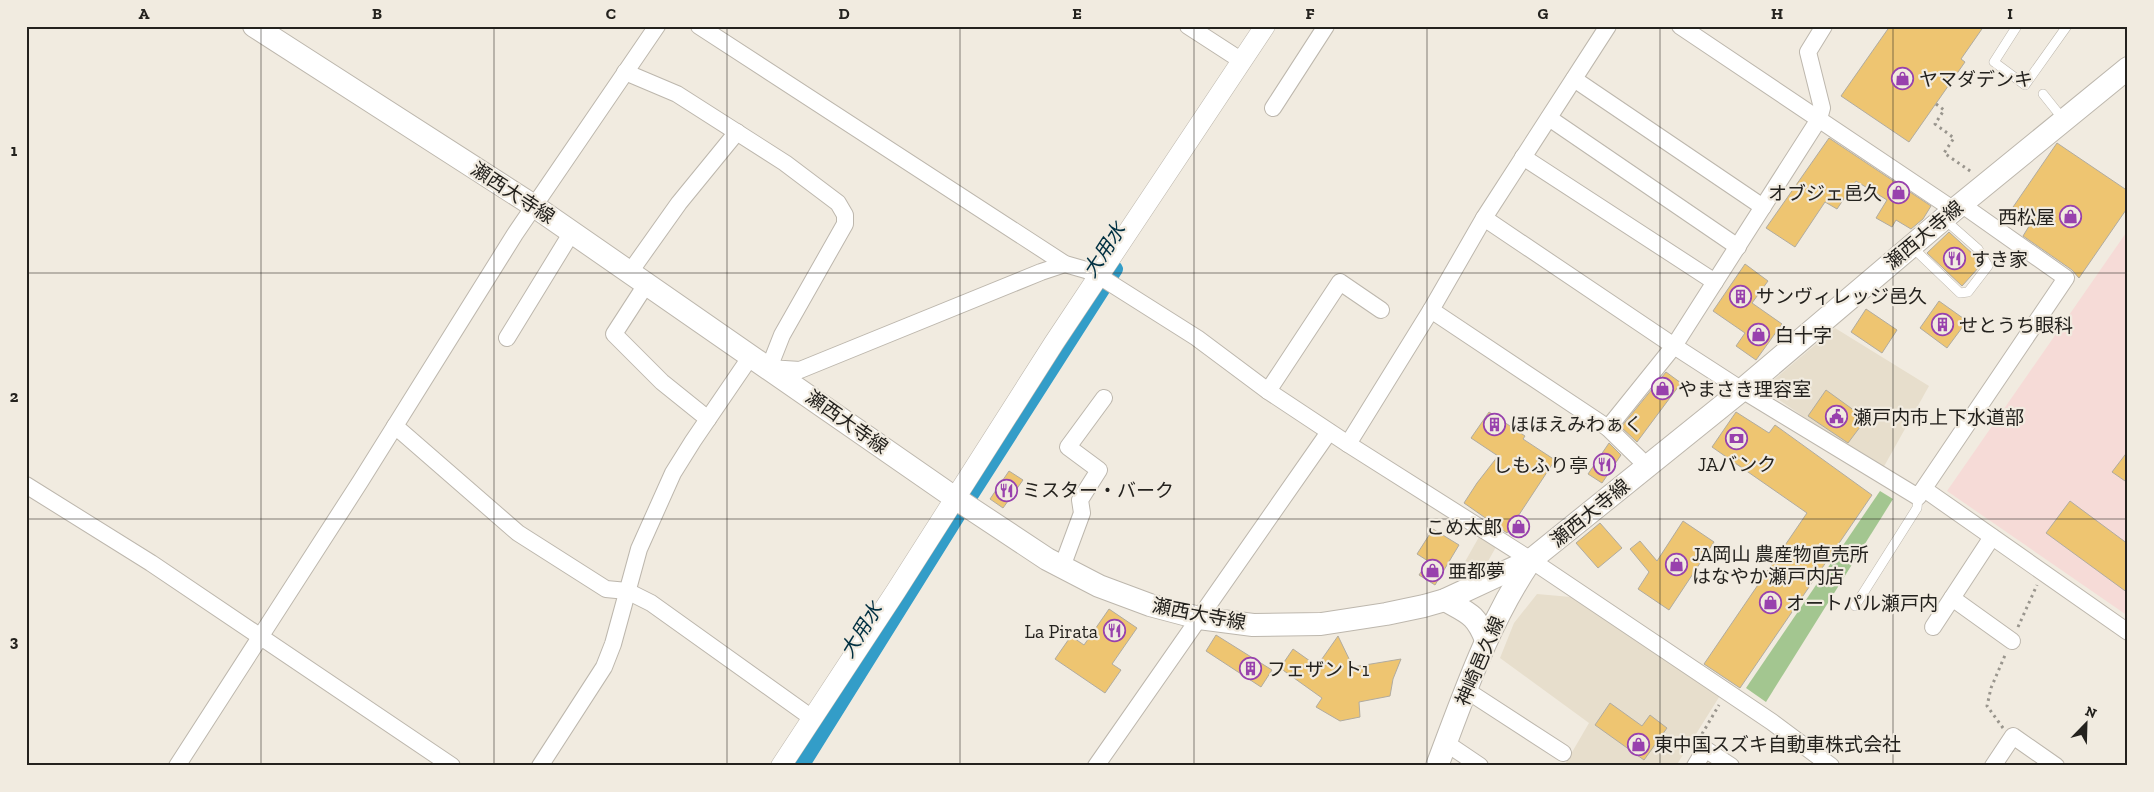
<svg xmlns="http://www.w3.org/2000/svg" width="2154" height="792" font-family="'Zilla Slab','Noto Sans JP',serif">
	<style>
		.built { fill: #e7decc }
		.education { fill: #f6dbd7 }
		.green { fill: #a3c690 }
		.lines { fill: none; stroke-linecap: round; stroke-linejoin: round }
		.canal { stroke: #339dc8; stroke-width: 16 }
		.building { fill: #eec571; stroke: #b0aba0 }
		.service-casing { stroke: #bdb7ad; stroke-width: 10 }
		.minor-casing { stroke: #bdb7ad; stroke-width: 18 }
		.tertiary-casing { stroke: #bdb7ad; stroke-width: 21 }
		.secondary-casing { stroke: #bdb7ad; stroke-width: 24 }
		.path { stroke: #99958d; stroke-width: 3; stroke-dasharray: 2.5 4; stroke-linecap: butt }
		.service { stroke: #fff; stroke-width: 9 }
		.minor { stroke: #fff; stroke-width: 16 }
		.tertiary { stroke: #fff; stroke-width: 20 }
		.secondary { stroke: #fff; stroke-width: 22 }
		.grid { fill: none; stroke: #24221e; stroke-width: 1; stroke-opacity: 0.55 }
		.labels { text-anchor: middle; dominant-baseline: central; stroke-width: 4.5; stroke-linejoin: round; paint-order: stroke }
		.poi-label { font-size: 19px; fill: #24221e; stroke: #f1ebe0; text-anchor: start }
		.street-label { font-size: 19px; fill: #24221e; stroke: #f1ebe0 }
		.water-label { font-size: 20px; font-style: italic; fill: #003042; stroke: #f1ebe0 }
		.neatline { fill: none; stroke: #24221e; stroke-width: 2 }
		.grid-label { font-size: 16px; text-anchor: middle; font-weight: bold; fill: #24221e }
	</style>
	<rect width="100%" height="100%" fill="#f1ebe0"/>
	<g class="built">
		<path d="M1835,328l94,58 -47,84 -119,-81z"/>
		<path d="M1479,537l17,10 -9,16 -25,4z"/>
		<path d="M1537,594l34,3 150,97 -45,72h-112l25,-43 -89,-65 14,-35z"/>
	</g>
	<path class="education" d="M2128,230v386l-181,-125z"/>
	<path class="green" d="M1880,491l13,8 -127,203 -20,-14z"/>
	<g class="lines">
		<g class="canal">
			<path d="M970,496l145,-227"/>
			<path d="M801,766l156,-250"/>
		</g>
	</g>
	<g class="building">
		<path d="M1890,26h94l-23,33 4,3 -56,80 -68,-46z"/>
		<path d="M1829,138l102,68 -8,13 -12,10 -15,-9 -4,7 -16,-9 11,-18 -31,-19 -19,28 -12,-7 -30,45 -29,-19z"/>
		<path d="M2057,143l71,48v16l-49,71 -7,-8 -49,-34 8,-13 -20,-13z"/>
		<path d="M1949,232l25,23 6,11 -18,20 -35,-33z"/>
		<path d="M1745,264l23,17 -16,22 30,21 -26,36 -20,-14 9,-13 -32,-22z"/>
		<path d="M1939,301l28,20 -20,27 -27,-20z"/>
		<path d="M1866,309l31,21 -15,23 -31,-21z"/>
		<path d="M1666,372l15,11 -44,59 -16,-15z"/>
		<path d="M1826,390l40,29 -18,24 -40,-27z"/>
		<path d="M1489,412l36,24 -2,3 32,21 -48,73 -43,-30 13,-20 21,-27 -27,-18z"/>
		<path d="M1736,412l33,21 6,-8 97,70 -132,193 -36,-24 103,-151 -95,-66z"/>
		<path d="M1609,443l12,12 -19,28 -14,-9z"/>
		<path d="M2128,451v32l-16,-11z"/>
		<path d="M1009,471l14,9 -20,28 -13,-9z"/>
		<path d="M2070,501l58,43v49l-82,-60z"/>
		<path d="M1683,521l31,21 -45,68 -31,-21 11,-17 -19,-23 10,-8 17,20z"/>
		<path d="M1600,523l22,25 -24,20 -22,-25z"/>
		<path d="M1433,529l26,16 -24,40 -16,-10 9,-14 -11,-7z"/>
		<path d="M1109,609l28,19 -25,36 9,6 -16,23 -50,-34 16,-23 13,9z"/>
		<path d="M1216,635l56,35 -11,17 -55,-36z"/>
		<path d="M1338,636l15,31 48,-8 -8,20 -3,17 -31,6 1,15 -20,4 -24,-14 6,-9 -42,-30 13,-19 24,17z"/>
		<path d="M1610,703l32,23 8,-11 17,13 -23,32 -49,-35z"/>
	</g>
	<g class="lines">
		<defs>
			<g id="service">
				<path d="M2017,26l-23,36 31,23 42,-59"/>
				<path d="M2043,94l20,25"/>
				<path d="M1911,246l49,47 8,-1 20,-26 -10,-17 -34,-30"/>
				<path d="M1855,606l62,-98 1,-11"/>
			</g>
			<g id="minor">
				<path d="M699,26l366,238 21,6 13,6 98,62 71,53 80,53 183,116 241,162 59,44"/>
				<path d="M1188,26l54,35"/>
				<path d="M1680,26l274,184"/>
				<path d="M1824,26l-16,26 14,56 -3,11 -145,227 68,44 176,107 148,-219 -105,-74"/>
				<path d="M625,72l52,22 108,69 53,40 7,12v9l-63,111 -13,33 31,2 241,-98 24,-8"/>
				<path d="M1574,79l189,128"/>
				<path d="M1273,108l53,-82"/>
				<path d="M1549,118l189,129"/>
				<path d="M1523,157l192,125"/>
				<path d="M1484,218l190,128 -66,82"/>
				<path d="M630,272l49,-69 58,-71"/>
				<path d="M647,283l-33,51 48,48 46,37"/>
				<path d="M1431,310l177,118 40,39"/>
				<path d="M507,338l65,-106"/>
				<path d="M1268,391l72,-109 41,28"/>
				<path d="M395,426l123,107 88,56 21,2 24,12 161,115"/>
				<path d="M1348,444l83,-134 53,-92 124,-192"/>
				<path d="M26,485l125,78 301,203"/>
				<path d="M1924,489l204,143"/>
				<path d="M1062,567l20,-54 -2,-13 19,-30 -31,-23 36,-49"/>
				<path d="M1952,598l60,43"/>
				<path d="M1933,627l59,-90"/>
				<path d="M1466,690l97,63"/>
				<path d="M1446,743l34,23"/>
				<path d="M177,766l183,-284 155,-248 142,-208"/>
				<path d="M540,766l64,-99 9,-23 26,-95 34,-76 20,-32 58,-85"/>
				<path d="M1096,766l233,-334"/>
				<path d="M1695,766l10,-17 26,17"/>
				<path d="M1993,766l20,-30 43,30"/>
			</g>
			<path id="tertiary" d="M781,766l115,-175 158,-248 211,-317"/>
			<g id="secondary">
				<path d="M254,26l280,180 421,292 92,61 52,27 51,19 49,13 54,7 68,-1 65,-10 38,-8 21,-6 86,-40 211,-170 212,-180 174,-142"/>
				<path d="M1445,600c23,13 31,14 41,40"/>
				<path d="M1437,766c27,-71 51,-143 94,-206"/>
			</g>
		</defs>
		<use href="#service" class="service-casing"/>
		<use href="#minor" class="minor-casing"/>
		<use href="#tertiary" class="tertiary-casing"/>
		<use href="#secondary" class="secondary-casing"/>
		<g class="path">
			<path d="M1936,104l8,6 -9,14 19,14 -10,15 29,20"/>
			<path d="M2018,627l19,-42"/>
			<path d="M2003,728l-16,-22 4,-18 15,-35"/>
			<path d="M1702,734l17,-29"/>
		</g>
		<use href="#service" class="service"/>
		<use href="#minor" class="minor"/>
		<use href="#tertiary" class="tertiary"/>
		<use href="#secondary" class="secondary"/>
	</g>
	<path class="grid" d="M261,26v740M494,26v740M727,26v740M960,26v740M1194,26v740M1427,26v740M1660,26v740M1893,26v740M26,273h2102M26,519h2102"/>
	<defs>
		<symbol id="shop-ring" viewBox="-11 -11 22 22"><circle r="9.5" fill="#f1ebe0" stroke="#9841ad" stroke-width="1.5"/><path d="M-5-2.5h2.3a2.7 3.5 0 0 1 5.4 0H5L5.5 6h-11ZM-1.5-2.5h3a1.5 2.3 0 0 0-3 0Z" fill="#9841ad"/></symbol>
		<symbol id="restaurant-ring" viewBox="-11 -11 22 22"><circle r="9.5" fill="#f1ebe0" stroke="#9841ad" stroke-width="1.5"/><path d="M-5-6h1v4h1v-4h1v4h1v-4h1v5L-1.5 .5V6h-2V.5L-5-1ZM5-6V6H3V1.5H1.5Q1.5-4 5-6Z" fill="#9841ad"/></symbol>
		<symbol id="building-ring" viewBox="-11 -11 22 22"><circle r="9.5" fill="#f1ebe0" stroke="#9841ad" stroke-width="1.5"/><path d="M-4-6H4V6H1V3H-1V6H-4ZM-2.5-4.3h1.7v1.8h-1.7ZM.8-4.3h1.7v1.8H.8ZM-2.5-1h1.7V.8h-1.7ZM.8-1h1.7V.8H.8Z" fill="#9841ad"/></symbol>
		<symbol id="civic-ring" viewBox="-11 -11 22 22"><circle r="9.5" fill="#f1ebe0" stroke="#9841ad" stroke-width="1.5"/><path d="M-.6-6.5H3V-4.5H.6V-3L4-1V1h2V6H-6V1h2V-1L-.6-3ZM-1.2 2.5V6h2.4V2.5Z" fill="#9841ad"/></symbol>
		<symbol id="bank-ring" viewBox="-11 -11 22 22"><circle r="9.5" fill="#f1ebe0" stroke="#9841ad" stroke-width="1.5"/><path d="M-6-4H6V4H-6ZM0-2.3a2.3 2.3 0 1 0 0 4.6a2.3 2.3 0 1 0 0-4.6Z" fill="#9841ad"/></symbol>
	</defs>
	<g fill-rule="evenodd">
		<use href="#shop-ring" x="1890" y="66" width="25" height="25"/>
		<use href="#shop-ring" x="1886" y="180" width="25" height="25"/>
		<use href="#shop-ring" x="2058" y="204" width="25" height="25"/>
		<use href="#restaurant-ring" x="1942" y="246" width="25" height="25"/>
		<use href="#building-ring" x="1728" y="284" width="25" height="25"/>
		<use href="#building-ring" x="1930" y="312" width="25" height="25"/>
		<use href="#shop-ring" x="1746" y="322" width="25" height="25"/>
		<use href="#shop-ring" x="1650" y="376" width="25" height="25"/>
		<use href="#civic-ring" x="1824" y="404" width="25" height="25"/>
		<use href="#building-ring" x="1482" y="412" width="25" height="25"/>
		<use href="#bank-ring" x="1724" y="426" width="25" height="25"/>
		<use href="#restaurant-ring" x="1592" y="452" width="25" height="25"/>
		<use href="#restaurant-ring" x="994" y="478" width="25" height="25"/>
		<use href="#shop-ring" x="1506" y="514" width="25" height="25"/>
		<use href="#shop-ring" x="1664" y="552" width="25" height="25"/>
		<use href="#shop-ring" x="1420" y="558" width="25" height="25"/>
		<use href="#shop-ring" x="1758" y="590" width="25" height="25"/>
		<use href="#restaurant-ring" x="1102" y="618" width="25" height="25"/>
		<use href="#building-ring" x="1238" y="656" width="25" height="25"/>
		<use href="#shop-ring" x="1626" y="732" width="25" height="25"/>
	</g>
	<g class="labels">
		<g class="poi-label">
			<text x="1919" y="79">ヤマダデンキ</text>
			<text x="1882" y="193" text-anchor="end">オブジェ邑久</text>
			<text x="2055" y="217" text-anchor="end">西松屋</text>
			<text x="1971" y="259">すき家</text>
			<text x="1756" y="296">サンヴィレッジ邑久</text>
			<text x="1959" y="325">せとうち眼科</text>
			<text x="1775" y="335">白十字</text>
			<text x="1678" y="389">やまさき理容室</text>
			<text x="1853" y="417">瀬戸内市上下水道部</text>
			<text x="1510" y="424">ほほえみわぁく</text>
			<text x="1737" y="464" text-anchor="middle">JAバンク</text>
			<text x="1588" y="465" text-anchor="end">しもふり亭</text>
			<text x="1022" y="490">ミスター・バーク</text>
			<text x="1502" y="527" text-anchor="end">こめ太郎</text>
			<text x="1692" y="554">JA岡山 農産物直売所<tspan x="1692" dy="22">はなやか瀬戸内店</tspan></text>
			<text x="1448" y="571">亜都夢</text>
			<text x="1786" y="603">オートパル瀬戸内</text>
			<text x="1098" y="631" text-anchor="end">La Pirata</text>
			<text x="1267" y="669">フェザント1</text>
			<text x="1654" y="744">東中国スズキ自動車株式会社</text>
		</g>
		<g class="street-label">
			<text transform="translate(513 193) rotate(33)">瀬西大寺線</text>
			<text transform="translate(1924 235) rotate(-40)">瀬西大寺線</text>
			<text transform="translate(847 422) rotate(35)">瀬西大寺線</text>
			<text transform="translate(1590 513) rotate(-39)">瀬西大寺線</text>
			<text transform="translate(1199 614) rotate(11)">瀬西大寺線</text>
			<text transform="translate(1480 661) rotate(-67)">神崎邑久線</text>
		</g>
		<g class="water-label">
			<text transform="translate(1104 250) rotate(-57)">大用水</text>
			<text transform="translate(861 630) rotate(-58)">大用水</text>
		</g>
	</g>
	<rect width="2154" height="792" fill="none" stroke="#f1ebe0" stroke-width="55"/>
	<g transform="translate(2086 724) rotate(23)" stroke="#f1ebe0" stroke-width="4" paint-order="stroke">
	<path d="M0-4L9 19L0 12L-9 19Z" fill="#24221e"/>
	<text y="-8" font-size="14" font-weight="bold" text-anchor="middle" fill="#24221e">N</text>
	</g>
	<rect x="28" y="28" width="2098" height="736" class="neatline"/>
	<g class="grid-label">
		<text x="144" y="19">A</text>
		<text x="377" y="19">B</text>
		<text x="611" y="19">C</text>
		<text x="844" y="19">D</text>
		<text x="1077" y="19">E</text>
		<text x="1310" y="19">F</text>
		<text x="1543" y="19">G</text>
		<text x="1777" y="19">H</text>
		<text x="2010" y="19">I</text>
		<text x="14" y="156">1</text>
		<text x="14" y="402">2</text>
		<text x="14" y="647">3</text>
	</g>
</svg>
